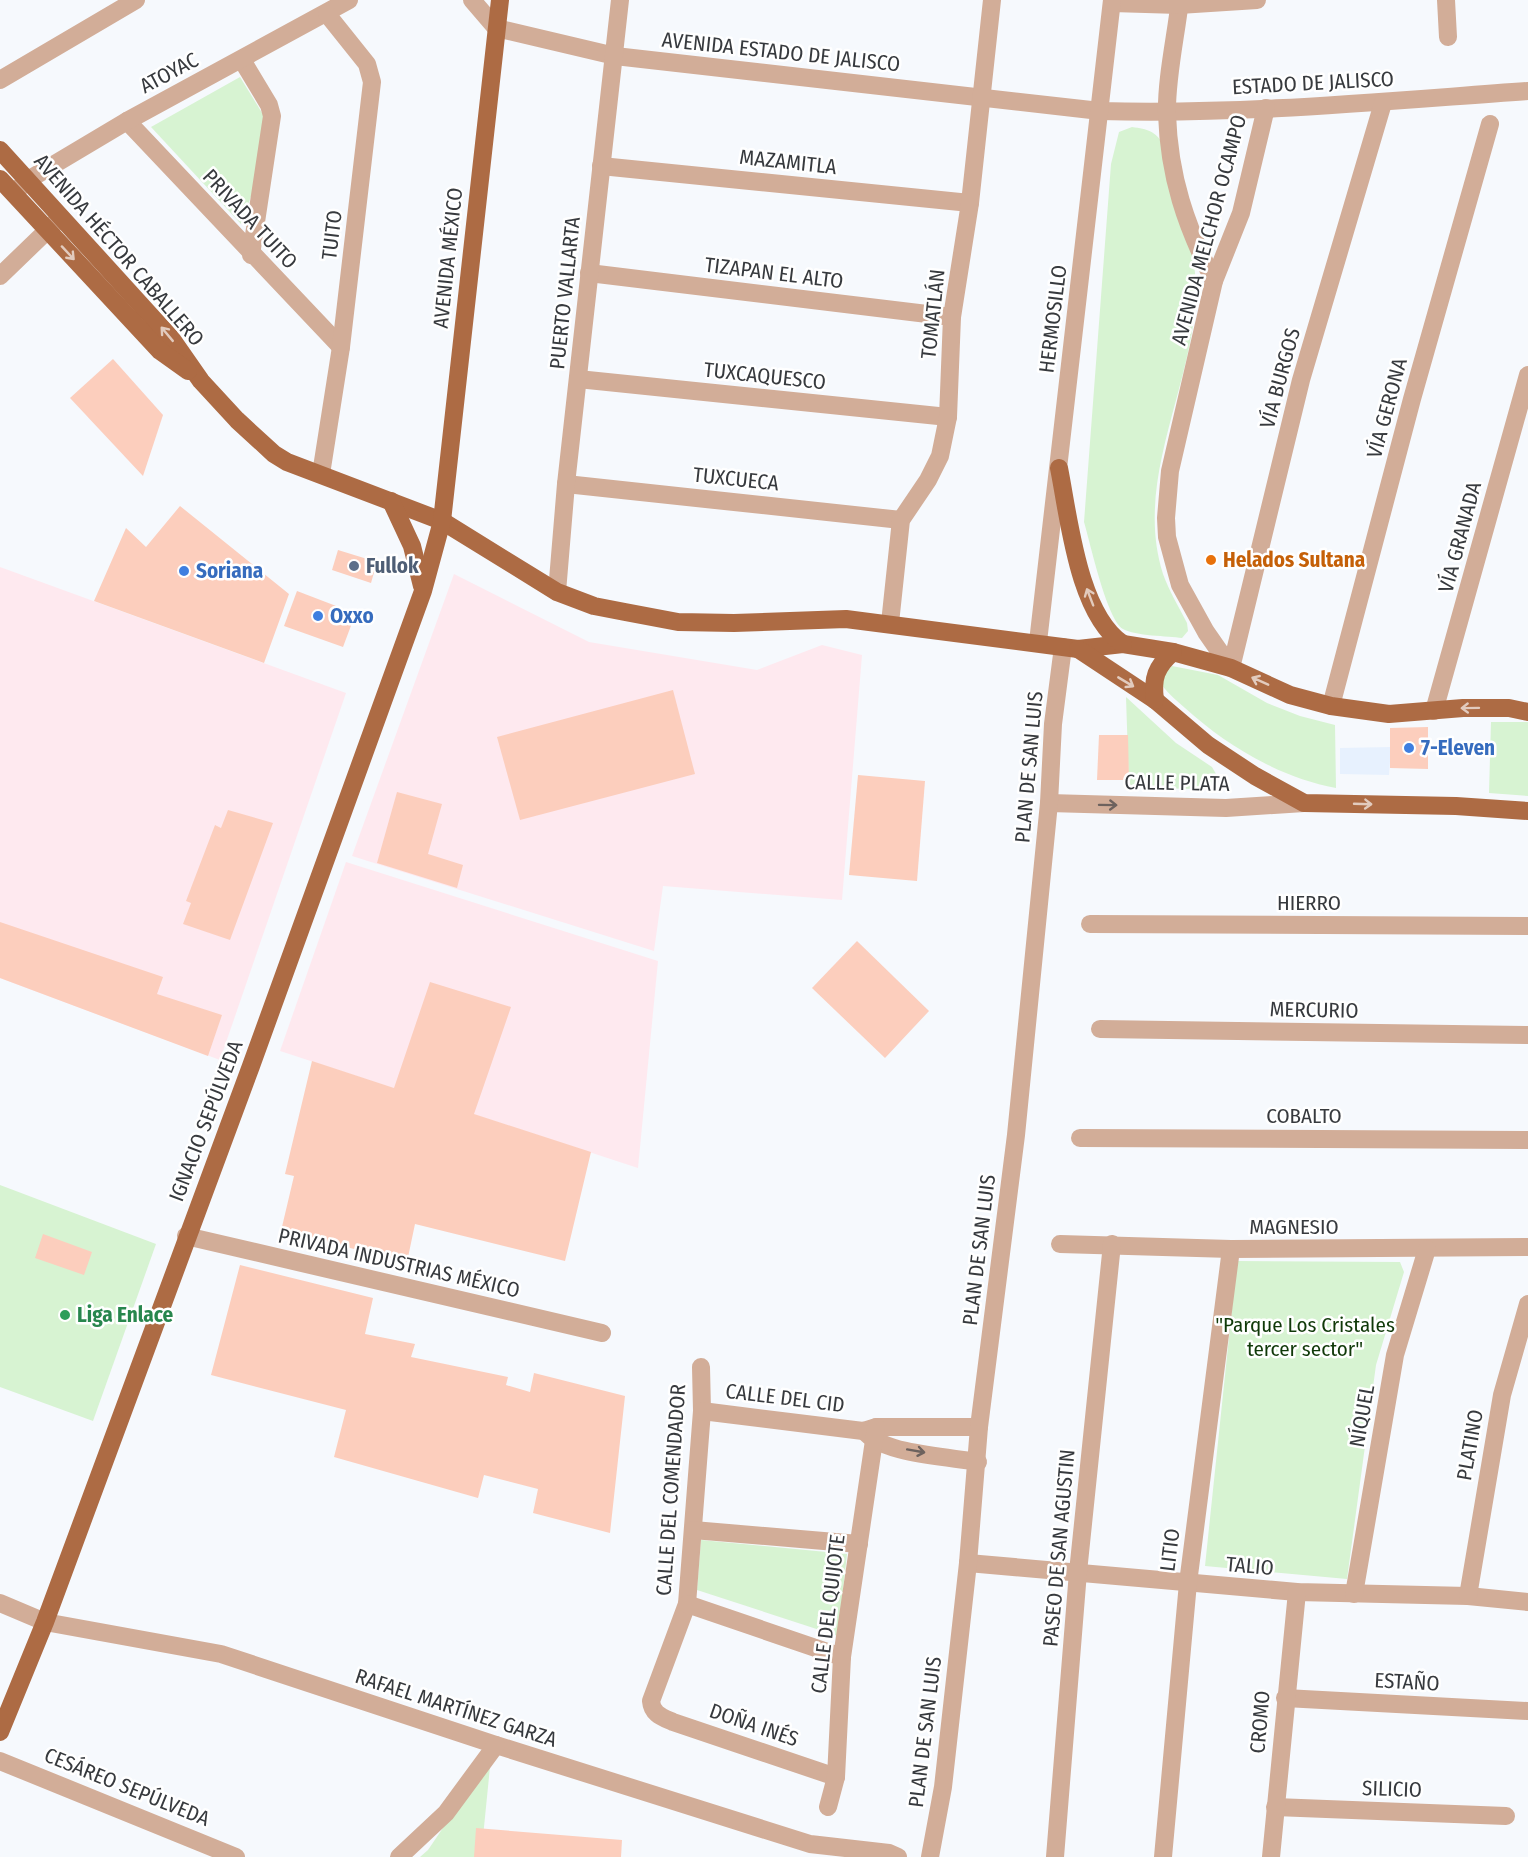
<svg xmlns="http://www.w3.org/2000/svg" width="1528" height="1857" font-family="'Fira Sans Condensed',sans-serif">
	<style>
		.built { fill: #e7f1fe }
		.industrial { fill: #fee9ef }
		.green { fill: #d7f3d2 }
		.building { fill: #fccebd }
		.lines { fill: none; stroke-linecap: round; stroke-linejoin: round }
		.minor { stroke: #d2ad98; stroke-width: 18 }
		.major { stroke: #ad6b44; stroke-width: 18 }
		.oneway { stroke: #e2cbbe }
		.oneway2 { stroke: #6d625e }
		.food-dot { fill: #e8710a; stroke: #fff; stroke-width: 2 }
		.service-dot { fill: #5c6f8a; stroke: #fff; stroke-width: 2 }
		.shop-dot { fill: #3f7fe0; stroke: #fff; stroke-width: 2 }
		.leisure-dot { fill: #2e9e5b; stroke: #fff; stroke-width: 2 }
		.labels { text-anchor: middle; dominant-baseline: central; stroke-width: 5; stroke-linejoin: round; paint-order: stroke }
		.street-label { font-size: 21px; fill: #373a3e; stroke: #fff }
		.food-label { font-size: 21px; font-weight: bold; fill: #c56008; stroke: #fff; text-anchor: start }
		.service-label { font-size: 21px; font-weight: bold; fill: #4e5e75; stroke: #fff; text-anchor: start }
		.shop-label { font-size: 21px; font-weight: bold; fill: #366cbe; stroke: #fff; text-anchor: start }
		.leisure-label { font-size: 21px; font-weight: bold; fill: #27864d; stroke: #fff; text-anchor: start }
		.park-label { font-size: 21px; fill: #103909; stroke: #fff }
	</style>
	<rect width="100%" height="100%" fill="#f6f9fd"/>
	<path class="built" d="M1391,747l-2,28 -49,-1v-26z"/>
	<g class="industrial">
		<path d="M0,567l346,126 -126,367 -220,-82z"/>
		<path d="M454,574l135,68 168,28 65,-25 40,10 -20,245 -179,-14 -9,65 -302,-95z"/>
		<path d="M346,862l312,99 -20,207 -358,-117z"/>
	</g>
	<g class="green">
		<path d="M240,77l24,39 -11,75 -12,33 -90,-97z"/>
		<path d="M1132,127c16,2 23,4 32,18 10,42 33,106 32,147 -2,94 -63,187 -33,282 6,17 16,33 24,49l1,8 -6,7c-14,-2 -47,-2 -59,-9 -16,-9 -33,-87 -39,-107l27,-358 8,-32z"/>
		<path d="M1172,666l46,9 49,28 33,13 35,9 1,63c-57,-11 -109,-42 -151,-80 -10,-9 -19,-16 -26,-27z"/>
		<path d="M1126,697l50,46 36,24 4,7 -3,11 -7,4 -77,-1z"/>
		<path d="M1491,722h37v74l-39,-3z"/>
		<path d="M0,1185l156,59 -63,177 -93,-34z"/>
		<path d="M1237,1261l163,1 4,10 -28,93 -29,214 -142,-13z"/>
		<path d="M701,1540l146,14 -9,82 -141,-46z"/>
		<path d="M491,1757l-10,100h-61l8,-7z"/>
	</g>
	<g class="building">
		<path d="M113,359l50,56 -20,61 -73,-78z"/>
		<path d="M180,506l109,88 -25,69 -170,-62 32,-73 20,19z"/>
		<path d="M338,550l39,12 -6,21 -39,-13z"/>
		<path d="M297,591l47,18 8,14 -9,24 -59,-21z"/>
		<path d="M673,690l22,84 -175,46 -23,-83z"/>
		<path d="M1428,727v42l-38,-1v-40z"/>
		<path d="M1099,735h29l1,45h-32z"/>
		<path d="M858,775l67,6 -8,100 -68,-6z"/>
		<path d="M397,792l45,12 -14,50 35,11 -6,23 -80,-25z"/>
		<path d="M228,810l45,13 -43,117 -47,-16 8,-21 -5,-2 29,-76 6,3z"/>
		<path d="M0,922l163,55 -6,17 65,21 -14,41 -208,-78z"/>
		<path d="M857,941l72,70 -44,47 -73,-70z"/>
		<path d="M430,982l81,25 -37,107 117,38 -26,109 -150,-37 -8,38 -126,-31 13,-55 -9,-2 27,-113 82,27z"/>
		<path d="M43,1234l49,18 -8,23 -49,-17z"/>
		<path d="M240,1265l133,33 -8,36 50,10 -4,13 97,20 -2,8 24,7 4,-19 91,23 -15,137 -77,-20 5,-24 -54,-14 -6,23 -144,-41 12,-47 -135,-35z"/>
		<path d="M476,1828l146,12 -1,17h-147z"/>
	</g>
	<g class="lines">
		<g class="minor">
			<path d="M472,0l24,28 119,28 485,55c143,4 286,-10 428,-20"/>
			<path d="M1180,0c-4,36 -14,79 -13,114 2,63 19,112 47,167"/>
			<path d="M1446,0l2,37"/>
			<path d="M1112,3l67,2 78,-5"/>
			<path d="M242,60l27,45 3,11 -21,139"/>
			<path d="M0,80l136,-80"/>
			<path d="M127,121l214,226"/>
			<path d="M601,166l369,37"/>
			<path d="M17,190l11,-10 99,-59 222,-121"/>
			<path d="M589,273l363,44"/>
			<path d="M0,276l57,-55"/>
			<path d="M578,379l370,38"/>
			<path d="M321,474l20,-127 31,-265 -5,-18 -40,-50"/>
			<path d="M566,484l335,36"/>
			<path d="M557,592l9,-108 54,-484"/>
			<path d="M890,623l11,-103 27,-40 12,-24 8,-39 4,-100 18,-114 22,-203"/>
			<path d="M1038,642l74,-642"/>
			<path d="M1231,668l-25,-36 -26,-47 -13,-48 -1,-19 4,-47 44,-190 27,-68 25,-105"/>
			<path d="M1231,668l70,-288 82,-277"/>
			<path d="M1331,706l81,-307 78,-275"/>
			<path d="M1434,711l94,-336"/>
			<path d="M1049,803l177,5 78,-5"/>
			<path d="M1090,924l438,2"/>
			<path d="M1100,1029l428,6"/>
			<path d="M1080,1138l448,2"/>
			<path d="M186,1236l416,97"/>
			<path d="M1060,1244l171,5 297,-2"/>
			<path d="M701,1367l1,44 -15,193 -36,97c1,13 11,16 22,21l163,55"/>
			<path d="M702,1411l161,20 13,-4h103"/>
			<path d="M867,1434c20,20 82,23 111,28"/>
			<path d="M693,1530l166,14"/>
			<path d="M968,1563l329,29 171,4 60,6"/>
			<path d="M1354,1594l41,-239 32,-106"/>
			<path d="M1468,1596l34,-201 26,-91"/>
			<path d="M0,1603l45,19 176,32 275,91 314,99 79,9 9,4"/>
			<path d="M687,1604l155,53"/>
			<path d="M1285,1698l242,13"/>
			<path d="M0,1761l236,96"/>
			<path d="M828,1807l8,-30 6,-120 34,-230"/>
			<path d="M1275,1807l231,9"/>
			<path d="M399,1857l47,-44 50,-68"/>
			<path d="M930,1857l13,-70 25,-224 11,-136 37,-292 33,-332 4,-79 10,-77"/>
			<path d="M1055,1857l23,-285 34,-328"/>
			<path d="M1163,1857l25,-274 43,-334"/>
			<path d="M1271,1857l26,-265"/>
		</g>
		<g class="major">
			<path d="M0,150l171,188 30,43 36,39 37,34 13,8 155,59 115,71 37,14 31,6 53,10 56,1 112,-4 232,30 45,-5 50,8 58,16 59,27 41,11 58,8 74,-6h46l19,4"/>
			<path d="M0,179l160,172 28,20"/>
			<path d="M1059,468c10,50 19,146 64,176"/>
			<path d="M391,501l21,45 10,40"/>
			<path d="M1078,649l77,51 53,45 47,31 49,27 152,3 72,5"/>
			<path d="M1155,700c-3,-22 1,-33 18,-48"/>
			<path d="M0,1732l45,-110 206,-556 172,-475 19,-70 58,-521"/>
		</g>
	</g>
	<defs><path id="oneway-shaft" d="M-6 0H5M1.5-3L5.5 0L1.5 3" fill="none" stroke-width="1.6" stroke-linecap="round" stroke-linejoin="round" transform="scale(1.5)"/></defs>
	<g class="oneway">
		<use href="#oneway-shaft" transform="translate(68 253) rotate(47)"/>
		<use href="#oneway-shaft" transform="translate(167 334) rotate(-130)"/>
		<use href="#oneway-shaft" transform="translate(1090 597) rotate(-111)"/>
		<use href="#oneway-shaft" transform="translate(1260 681) rotate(-156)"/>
		<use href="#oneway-shaft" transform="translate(1126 682) rotate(31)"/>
		<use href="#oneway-shaft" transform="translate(1470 708) rotate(179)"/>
		<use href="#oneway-shaft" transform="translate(1363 804) rotate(2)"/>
	</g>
	<g class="oneway2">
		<use href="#oneway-shaft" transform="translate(1108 805) rotate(1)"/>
		<use href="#oneway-shaft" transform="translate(916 1451) rotate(10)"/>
	</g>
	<circle class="food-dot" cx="1211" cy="560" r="6"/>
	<circle class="service-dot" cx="354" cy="566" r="6"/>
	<g class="shop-dot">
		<circle cx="184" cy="571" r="6"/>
		<circle cx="318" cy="616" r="6"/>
		<circle cx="1409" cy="748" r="6"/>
	</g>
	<circle class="leisure-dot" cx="65" cy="1315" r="6"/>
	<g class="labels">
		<g class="street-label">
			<text transform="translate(781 52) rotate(6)">AVENIDA ESTADO DE JALISCO</text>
			<text transform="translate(169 73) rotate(-28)">ATOYAC</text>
			<text transform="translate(1313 83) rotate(-3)">ESTADO DE JALISCO</text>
			<text transform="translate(788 162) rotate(6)">MAZAMITLA</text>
			<text transform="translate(250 219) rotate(47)">PRIVADA TUITO</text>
			<text transform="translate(1209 230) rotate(-75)">AVENIDA MELCHOR OCAMPO</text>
			<text transform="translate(332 235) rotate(-83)">TUITO</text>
			<text transform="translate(119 250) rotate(49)">AVENIDA HÉCTOR CABALLERO</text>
			<text transform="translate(448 258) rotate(-84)">AVENIDA MÉXICO</text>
			<text transform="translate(774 273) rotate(7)">TIZAPAN EL ALTO</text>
			<text transform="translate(565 293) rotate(-84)">PUERTO VALLARTA</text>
			<text transform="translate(933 314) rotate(-84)">TOMATLÁN</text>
			<text transform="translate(1053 319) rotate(-83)">HERMOSILLO</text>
			<text transform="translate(765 376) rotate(6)">TUXCAQUESCO</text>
			<text transform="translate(1280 378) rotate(-75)">VÍA BURGOS</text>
			<text transform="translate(1387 408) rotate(-75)">VÍA GERONA</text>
			<text transform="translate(736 479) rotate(6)">TUXCUECA</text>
			<text transform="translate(1460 537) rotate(-75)">VÍA GRANADA</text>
			<text transform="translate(1029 767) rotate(-85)">PLAN DE SAN LUIS</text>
			<text transform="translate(1177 783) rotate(1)">CALLE PLATA</text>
			<text x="1309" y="903">HIERRO</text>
			<text transform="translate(1314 1010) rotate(1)">MERCURIO</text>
			<text x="1304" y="1116">COBALTO</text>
			<text transform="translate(206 1121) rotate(-69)">IGNACIO SEPÚLVEDA</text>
			<text x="1294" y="1227">MAGNESIO</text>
			<text transform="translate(979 1250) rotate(-83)">PLAN DE SAN LUIS</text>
			<text transform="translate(399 1263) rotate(13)">PRIVADA INDUSTRIAS MÉXICO</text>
			<text transform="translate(785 1398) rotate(7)">CALLE DEL CID</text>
			<text transform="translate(1362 1416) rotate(-80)">NÍQUEL</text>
			<text transform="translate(1470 1445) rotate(-80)">PLATINO</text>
			<text transform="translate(671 1490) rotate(-86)">CALLE DEL COMENDADOR</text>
			<text transform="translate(1059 1548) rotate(-85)">PASEO DE SAN AGUSTIN</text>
			<text transform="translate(1170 1550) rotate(-83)">LITIO</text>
			<text transform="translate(1250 1566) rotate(5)">TALIO</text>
			<text transform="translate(828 1614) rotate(-83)">CALLE DEL QUIJOTE</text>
			<text transform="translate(1407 1682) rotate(3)">ESTAÑO</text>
			<text transform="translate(456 1708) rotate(18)">RAFAEL MARTÍNEZ GARZA</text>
			<text transform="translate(1260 1722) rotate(-85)">CROMO</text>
			<text transform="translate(754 1725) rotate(19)">DOÑA INÉS</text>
			<text transform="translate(925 1732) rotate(-83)">PLAN DE SAN LUIS</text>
			<text transform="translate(127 1787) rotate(22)">CESÁREO SEPÚLVEDA</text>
			<text transform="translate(1392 1789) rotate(2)">SILICIO</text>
		</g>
		<g class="food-label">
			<text x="1223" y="560">Helados Sultana</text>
		</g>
		<g class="service-label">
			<text x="366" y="566">Fullok</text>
		</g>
		<g class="shop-label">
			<text x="196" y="571">Soriana</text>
			<text x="330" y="616">Oxxo</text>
			<text x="1421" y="748">7-Eleven</text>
		</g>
		<g class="leisure-label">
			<text x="77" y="1315">Liga Enlace</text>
		</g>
		<g class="park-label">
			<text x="1305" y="1325">"Parque Los Cristales<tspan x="1305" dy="24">tercer sector"</tspan></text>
		</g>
	</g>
</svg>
